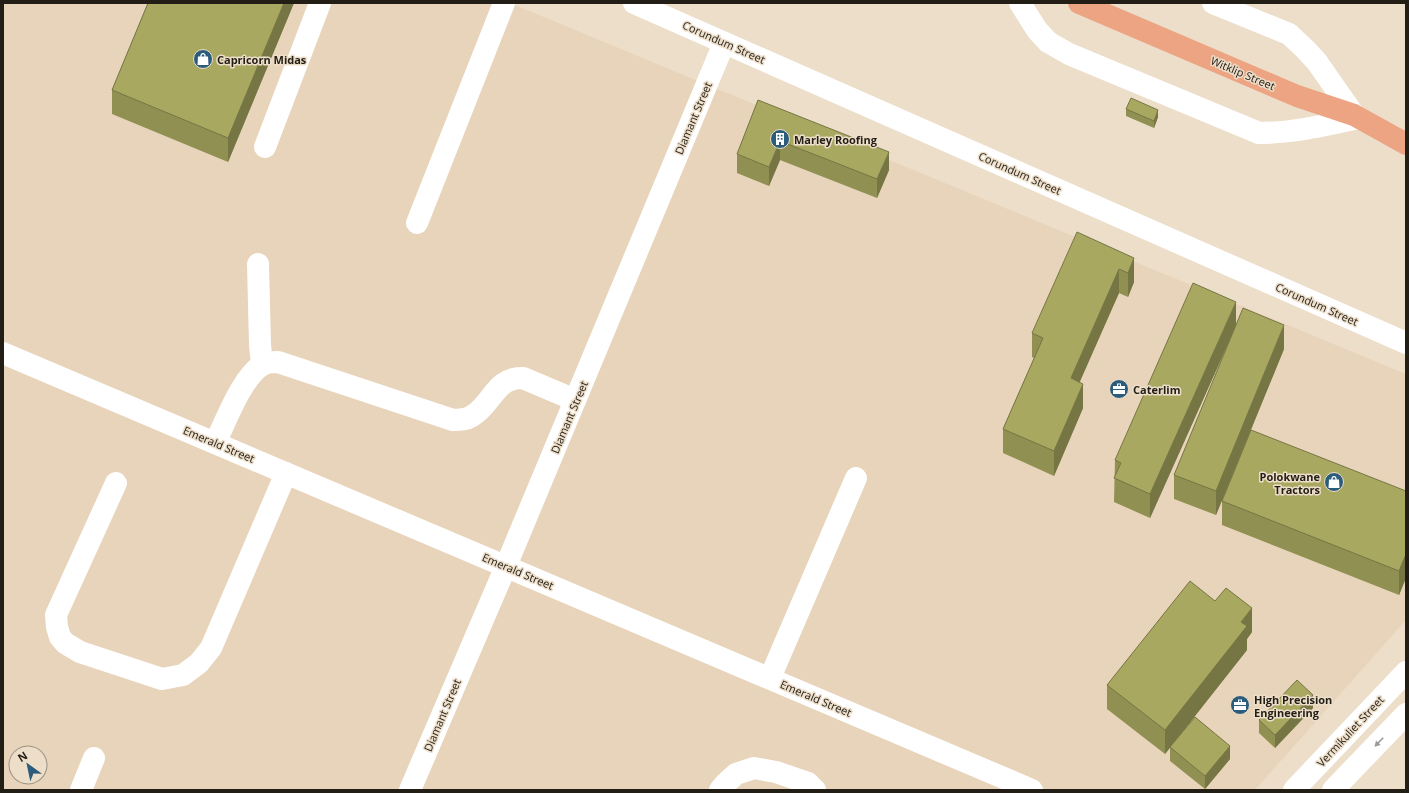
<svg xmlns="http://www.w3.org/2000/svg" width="1409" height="793" font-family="'Open Sans',sans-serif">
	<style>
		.built { fill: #e8d4ba; fill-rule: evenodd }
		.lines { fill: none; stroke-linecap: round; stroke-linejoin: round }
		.minor { stroke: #fff; stroke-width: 22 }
		.major { stroke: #eca483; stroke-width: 22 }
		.wall { fill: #909053 }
		.shaded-wall { fill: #767644 }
		.building { fill: #a8a861; stroke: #767644 }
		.oneway { fill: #9c9996 }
		.labels { text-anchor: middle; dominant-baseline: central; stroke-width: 3; stroke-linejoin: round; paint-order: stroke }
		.street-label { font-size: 11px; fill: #221d15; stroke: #eddeca }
		.poi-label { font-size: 11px; font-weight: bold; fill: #221d15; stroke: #eddeca; text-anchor: start }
	</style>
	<rect width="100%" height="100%" fill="#eddeca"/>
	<path class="built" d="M3,3h507l896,371v246l-151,170h-1252zM16,753h24v24h-24z"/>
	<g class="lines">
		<g class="minor">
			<path d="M634,3l772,340"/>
			<path d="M1020,3l17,27 11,12 21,12 190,79c34,0 67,-8 100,-15"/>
			<path d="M1213,3l76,31 16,15 12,13 37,53"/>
			<path d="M265,147l55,-144"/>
			<path d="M417,223l87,-220"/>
			<path d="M258,264l2,81 2,20"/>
			<path d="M3,353l1029,437"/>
			<path d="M215,443c11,-22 27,-66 47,-78 5,-3 10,-3 16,-3l175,58c7,0 13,0 19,-4 20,-11 23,-39 51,-38l52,22"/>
			<path d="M116,483l-60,132 1,12 3,10 5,6 15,9 82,27 21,-4 16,-12 12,-15 75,-175"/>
			<path d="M770,678l86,-200"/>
			<path d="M81,790l13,-32"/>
			<path d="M410,790l96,-224 218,-523"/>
			<path d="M720,790l6,-7 10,-9 18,-6 22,4 32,11 7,7"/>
			<path d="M1294,790l112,-118"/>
			<path d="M1333,790l73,-76"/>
		</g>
		<path class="major" d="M1079,3l218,93 57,19 52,29"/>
	</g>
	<g class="wall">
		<path d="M148,3h146l-66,159 -116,-48v-24z"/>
		<path d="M758,100l131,70 -12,28 -97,-38 -11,26 -32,-13v-19z"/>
		<path d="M1126,109l32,8 -4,11 -28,-12z"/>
		<path d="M1134,258v24l-6,15 -9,-4 -40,89 4,26 -29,68 -51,-23v-24l31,-71 -2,-1v-24z"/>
		<path d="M1236,326l-86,192 -36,-16 1,-42z"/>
		<path d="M1284,349l-68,166 -42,-16v-24z"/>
		<path d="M1406,491v87l-7,17 -177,-70v-24z"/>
		<path d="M1252,632l-5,7v11l-82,104 -58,-45v-24z"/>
		<path d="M1313,708l-38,40 -16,-15v-13z"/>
		<path d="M1170,747l60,12 -25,30 -35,-28z"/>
	</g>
	<g class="shaded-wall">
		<path d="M284,3h10l-66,159v-24z"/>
		<path d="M1158,110v7l-4,11v-7z"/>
		<path d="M780,141v19l-11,26v-19z"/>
		<path d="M889,152v18l-12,28v-19z"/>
		<path d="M1134,258v24l-6,15v-24z"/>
		<path d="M1119,269v24l-48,109v-24z"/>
		<path d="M1236,302v24l-86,192v-24z"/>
		<path d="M1284,325v24l-68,166v-24z"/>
		<path d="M1083,384v24l-29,68v-25z"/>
		<path d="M1406,554v24l-7,17v-24z"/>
		<path d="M1252,608v24l-5,7v11l-82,104v-24l76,-108z"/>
		<path d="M1313,695v13l-38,40v-13z"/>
		<path d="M1230,746v13l-25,30v-13z"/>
	</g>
	<g class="building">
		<path d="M148,3h136l-56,135 -116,-48z"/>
		<path d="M1131,98l27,12 -4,11 -28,-12z"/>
		<path d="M758,100l131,52 -12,27 -97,-38 -11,26 -32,-13z"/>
		<path d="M1077,232l57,26 -6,15 -9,-4 -48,109 12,6 -29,67 -51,-22 40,-91 -11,-5z"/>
		<path d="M1193,283l43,19 -86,192 -36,-16 7,-15 -6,-3z"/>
		<path d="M1243,308l41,17 -68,166 -42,-16z"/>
		<path d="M1251,430l155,61v63l-7,17 -177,-70z"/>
		<path d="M1190,581l25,20 11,-13 26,20 -11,14 6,4 -82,104 -58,-45z"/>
		<path d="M1297,680l16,15 -38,40 -16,-15z"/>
		<path d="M1195,717l35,29 -25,30 -35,-29z"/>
	</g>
	<defs><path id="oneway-solid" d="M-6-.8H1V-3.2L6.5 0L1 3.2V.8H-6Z"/></defs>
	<use class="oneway" href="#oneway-solid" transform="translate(1379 742) rotate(134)"/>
	<defs>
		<symbol id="shop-disc" viewBox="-11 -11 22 22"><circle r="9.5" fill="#2c5c7b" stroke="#eddeca"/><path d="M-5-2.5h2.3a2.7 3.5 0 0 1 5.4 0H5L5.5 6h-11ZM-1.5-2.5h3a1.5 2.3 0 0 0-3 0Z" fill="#fff"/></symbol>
		<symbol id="building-disc" viewBox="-11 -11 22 22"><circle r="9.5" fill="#2c5c7b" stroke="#eddeca"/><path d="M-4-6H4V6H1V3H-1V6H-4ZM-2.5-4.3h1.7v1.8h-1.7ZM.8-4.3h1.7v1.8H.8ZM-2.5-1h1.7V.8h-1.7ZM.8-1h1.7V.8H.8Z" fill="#fff"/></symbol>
		<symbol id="office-disc" viewBox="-11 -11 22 22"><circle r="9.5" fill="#2c5c7b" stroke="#eddeca"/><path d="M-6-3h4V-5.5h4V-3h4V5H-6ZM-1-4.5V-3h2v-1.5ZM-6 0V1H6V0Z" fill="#fff"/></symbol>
	</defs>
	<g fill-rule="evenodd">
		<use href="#shop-disc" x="192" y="48" width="22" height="22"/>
		<use href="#building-disc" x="769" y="128" width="22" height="22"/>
		<use href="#office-disc" x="1108" y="378" width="22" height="22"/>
		<use href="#shop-disc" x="1323" y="471" width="22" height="22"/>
		<use href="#office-disc" x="1229" y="694" width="22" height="22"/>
	</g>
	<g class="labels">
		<g class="street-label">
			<text transform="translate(724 42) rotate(24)">Corundum Street</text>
			<text transform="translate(1243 73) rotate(23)">Witklip Street</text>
			<text transform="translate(693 118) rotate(-67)">Diamant Street</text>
			<text transform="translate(1020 173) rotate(24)">Corundum Street</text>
			<text transform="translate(1317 304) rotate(24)">Corundum Street</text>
			<text transform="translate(569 417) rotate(-67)">Diamant Street</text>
			<text transform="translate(219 444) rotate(23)">Emerald Street</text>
			<text transform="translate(518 571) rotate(23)">Emerald Street</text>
			<text transform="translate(816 698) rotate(23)">Emerald Street</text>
			<text transform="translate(442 715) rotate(-67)">Diamant Street</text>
			<text transform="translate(1350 731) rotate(-47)">Vermikuliet Street</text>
		</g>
		<g class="poi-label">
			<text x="217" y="59">Capricorn Midas</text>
			<text x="794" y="139">Marley Roofing</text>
			<text x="1133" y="389">Caterlim</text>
			<text x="1320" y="476" text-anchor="end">Polokwane<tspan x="1320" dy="13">Tractors</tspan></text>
			<text x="1254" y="699">High Precision<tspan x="1254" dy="13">Engineering</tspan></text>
		</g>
	</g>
	<rect width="1409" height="793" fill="none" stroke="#221d15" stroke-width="8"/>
	<g transform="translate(28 765) rotate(327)"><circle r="19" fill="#eddeca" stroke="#9c9182"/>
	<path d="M0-3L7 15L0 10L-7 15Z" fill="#2c5c7b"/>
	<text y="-6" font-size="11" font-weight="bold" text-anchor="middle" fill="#221d15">N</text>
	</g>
</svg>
